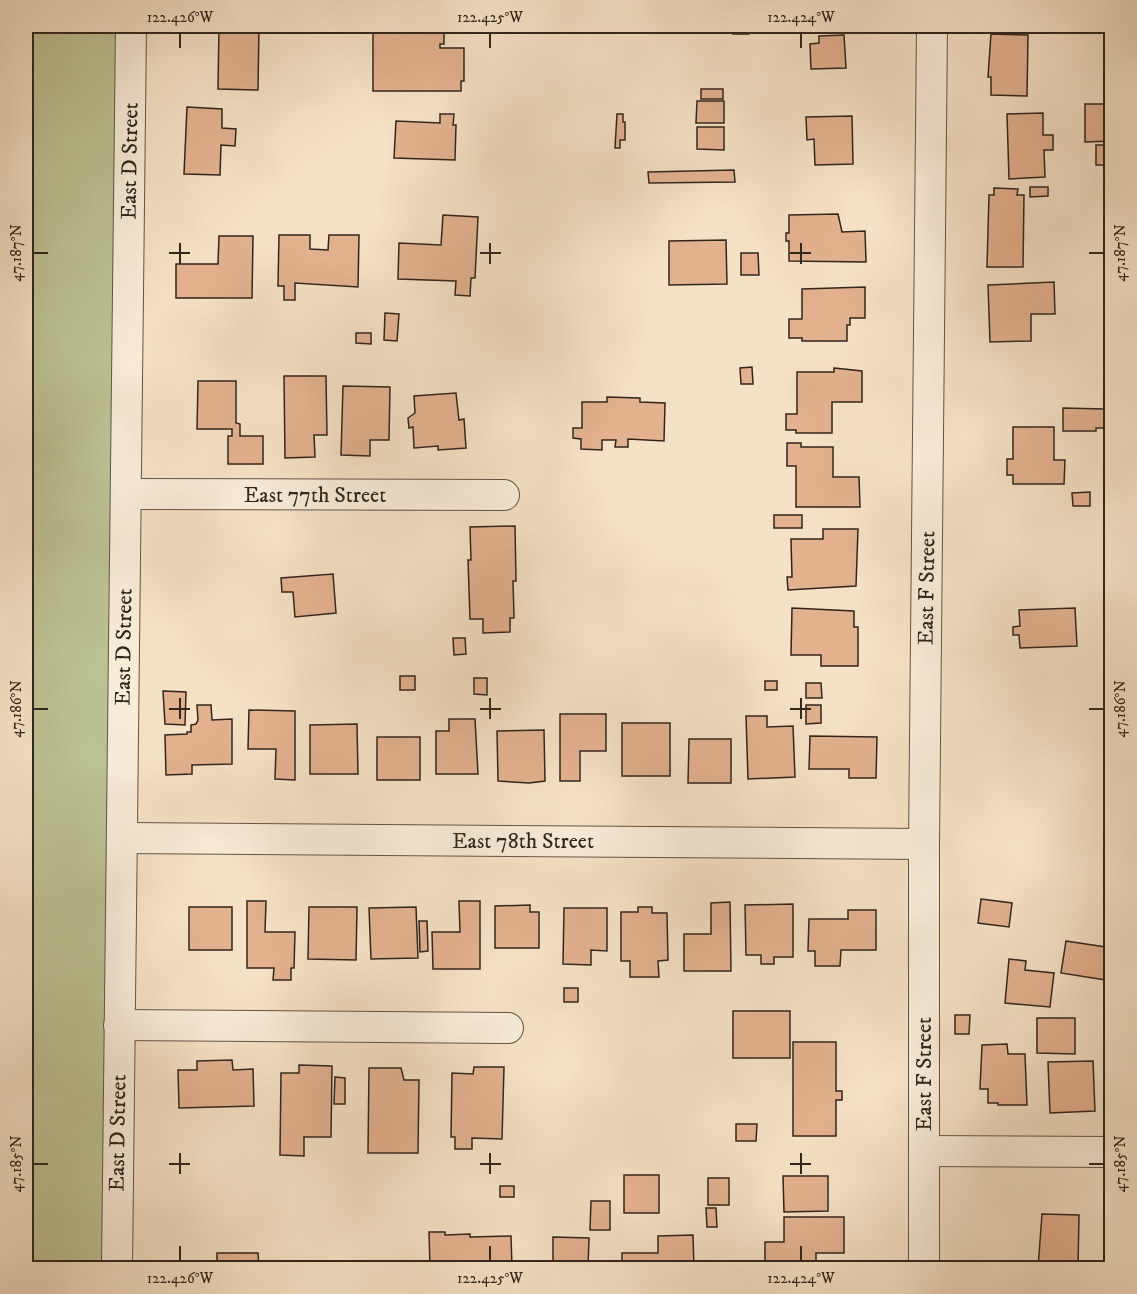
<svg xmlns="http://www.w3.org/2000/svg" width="1137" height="1294" font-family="'IM FELL DW Pica',serif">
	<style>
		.green { fill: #bcc294; stroke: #767458; stroke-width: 1.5 }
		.building { fill: #e4b18f; stroke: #31261c; stroke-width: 1.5 }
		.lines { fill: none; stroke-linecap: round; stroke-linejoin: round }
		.minor-casing { stroke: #625546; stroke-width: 32 }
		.minor { stroke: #f8ecd9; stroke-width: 30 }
		.ticks { fill: none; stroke: #31261c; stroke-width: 2 }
		.labels { text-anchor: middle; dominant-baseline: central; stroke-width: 4.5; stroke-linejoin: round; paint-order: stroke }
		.street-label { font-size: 22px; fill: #31261c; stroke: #f8ecd9 }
		.neatline { fill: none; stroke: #31261c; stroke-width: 2 }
		.ticks-label { font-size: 15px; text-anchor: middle; fill: #31261c }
	</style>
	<rect width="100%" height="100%" fill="#f5e1c5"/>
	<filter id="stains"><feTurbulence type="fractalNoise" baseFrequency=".00333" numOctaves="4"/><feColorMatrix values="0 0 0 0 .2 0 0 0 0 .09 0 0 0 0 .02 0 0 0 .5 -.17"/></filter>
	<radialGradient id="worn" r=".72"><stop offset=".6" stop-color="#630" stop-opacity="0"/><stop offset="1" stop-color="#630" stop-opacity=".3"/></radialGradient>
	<path class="green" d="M26,26h105l-14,1242h-91z"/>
	<g class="building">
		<path d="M219,26h40l-1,64 -40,-1z"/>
		<path d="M373,26h71v18h-4v4h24v33h-3v10h-88z"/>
		<rect x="733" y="26" width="16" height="8"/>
		<path d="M991,34l37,1 -1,61 -36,-1v-18h-3z"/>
		<path d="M844,35l2,33 -35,1 -1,-25 9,-1v-7z"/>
		<rect x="701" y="89" width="22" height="10"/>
		<path d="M697,101h27v22h-28z"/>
		<path d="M1085,104h27v37l-27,1z"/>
		<path d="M187,107l35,2v19l14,1 -1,17 -14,-1 -1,30 -36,-1z"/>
		<path d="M1043,113v22h10v15h-9l1,27 -36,2 -2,-65z"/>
		<path d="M440,114h14l-1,11h3l-1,35 -61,-2 2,-37 44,2z"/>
		<path d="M617,114h6v8h2v18h-5v8h-5z"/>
		<path d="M852,116l1,48 -38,1 -1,-26 -7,1 -1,-23z"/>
		<path d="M697,127h27v23l-27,-1z"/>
		<rect x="1096" y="145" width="12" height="20"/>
		<path d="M734,170l1,12 -86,1 -1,-11z"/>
		<path d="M1030,187h18v9l-18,1z"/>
		<path d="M994,188l24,1 -1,6h7l-1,72h-36l2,-72h5z"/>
		<path d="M838,214l4,18 23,-1 1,31 -77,-1v-20h-3v-8h3v-18z"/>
		<path d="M443,215l35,2 -3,61h-4l-1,18 -15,-1 1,-14 -58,-2 1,-36 42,2z"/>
		<path d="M279,235h31v14l18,1 1,-15h30l-1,52 -63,-4v17h-11v-14h-6z"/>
		<path d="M219,236h34l-1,62h-76v-34h42z"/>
		<path d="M726,240l1,44 -58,1v-44z"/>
		<path d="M741,253h17l1,22h-18z"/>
		<path d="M1054,282l1,32h-24v27l-41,1 -2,-57z"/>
		<path d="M865,287v31h-15v7h-3v16h-45v-3h-13v-19h13v-30z"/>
		<path d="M385,313l14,1 -2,27 -13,-1z"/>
		<path d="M356,333h15v11l-15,-1z"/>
		<path d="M752,367l1,17h-12l-1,-16z"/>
		<path d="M834,368l28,3v31h-30v31h-36v-3h-10v-16h11v-42h37z"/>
		<path d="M284,376h42l1,59h-13l1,22 -30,1z"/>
		<path d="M198,381h38v42l4,1v12h23v28h-35v-28h4v-7h-35z"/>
		<path d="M343,386l47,1 -1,53h-19v16l-29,-1z"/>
		<path d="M456,393l3,27 5,-1 2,29 -28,2v-4l-24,2 -1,-21 -4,1 -1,-10 7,-5 -1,-17z"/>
		<path d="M607,397l33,1v4l25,1 -1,38 -36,-2v8h-13l1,-7h-14v10l-21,-1v-10l-8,-1v-10h9v-26h25z"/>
		<path d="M1063,408l41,1v19h-8v3h-33z"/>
		<path d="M1013,427h41v33h11l-1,24h-51v-9h-6v-16h6z"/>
		<path d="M787,443h14v4h32v30h26l1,30h-64v-41h-9z"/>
		<path d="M1090,492v14h-17l-1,-13z"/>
		<rect x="774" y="515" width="28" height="13"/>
		<path d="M515,526l1,55h-3l1,37h-4v14l-27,1v-14h-13l-2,-59h3l-1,-33z"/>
		<path d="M823,529h35l-2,57 -68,4 -1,-13h5l-1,-38h32z"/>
		<path d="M333,574l3,39 -41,4 -2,-25h-11l-1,-14z"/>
		<path d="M792,608l62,3v16h4v39h-37v-11h-30z"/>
		<path d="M1075,608l2,38 -57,2 -1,-13h-6v-8l7,-1 -1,-16z"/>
		<path d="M453,638h12l1,16 -12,1z"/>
		<rect x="400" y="676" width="15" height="14"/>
		<path d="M474,678h13v17l-13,-1z"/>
		<rect x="765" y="681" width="12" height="9"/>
		<path d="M806,683h15l1,15h-16z"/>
		<path d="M163,691l23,1 -1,33 -20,-1z"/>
		<path d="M197,705h14l1,15 20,-1v45l-40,1v9l-26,1 -1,-40 22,-1v-2h4v-7l5,-1 2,-4z"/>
		<path d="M806,705h15v18l-15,1z"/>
		<path d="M249,710l46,1v69l-20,-1 1,-30h-28z"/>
		<path d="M560,714h46v37h-26v30h-20z"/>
		<path d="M746,716h21v11l26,-1 2,51 -47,2z"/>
		<path d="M449,719h26l3,55h-42v-43h13z"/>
		<rect x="622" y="723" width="48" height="53"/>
		<path d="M357,724l1,50h-48v-49z"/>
		<path d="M544,730l1,51 -16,2 -31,-2 -1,-50z"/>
		<path d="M810,736l67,1 -1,41h-27v-9h-40z"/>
		<rect x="377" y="737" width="43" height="43"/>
		<path d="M689,739h42v44h-43z"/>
		<path d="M981,899l31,4 -3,24 -31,-4z"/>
		<path d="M247,901h19l-1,31h30l-1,36h-3v12h-18l1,-12h-27z"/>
		<path d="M459,901h21v68h-47l-1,-37h28z"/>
		<path d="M730,902l1,69h-47v-37h27v-31z"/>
		<path d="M793,904v53h-19v7h-13v-9h-15l-1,-50z"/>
		<path d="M530,905v7h9v36h-44v-42z"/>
		<rect x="189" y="907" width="43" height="43"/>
		<path d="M309,907h48l-1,53 -48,-1z"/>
		<path d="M416,907l2,51 -47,1 -2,-51z"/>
		<path d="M638,907h14v6h15l1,47 -10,1 1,16h-29v-16h-9v-49h17z"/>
		<path d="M564,908h43v43l-16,-1v15l-28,-1z"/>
		<path d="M848,910h28v40h-35l-1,16h-25v-15h-7l1,-32h39z"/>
		<path d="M419,921h8l1,30 -8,1z"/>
		<path d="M1066,941l46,7v33l-51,-8z"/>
		<path d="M1009,959l17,2 -1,9 29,3 -4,34 -45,-4z"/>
		<rect x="564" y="988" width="14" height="14"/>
		<rect x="733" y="1011" width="57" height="47"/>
		<path d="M955,1015h15l-1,19h-14z"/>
		<path d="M1037,1018h38v36l-38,-1z"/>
		<path d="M793,1042h43v49h6v9h-6v36h-43z"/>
		<path d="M1007,1044l1,10h17l2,51h-29v-2h-10v-14h-8l2,-44z"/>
		<path d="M232,1060l1,10 20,-1 1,37 -75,2 -1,-38h19v-9z"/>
		<path d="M1093,1061l2,50 -45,2 -2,-51z"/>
		<path d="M299,1065l33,1 -1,71h-27v19l-24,-1 1,-82h18z"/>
		<path d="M474,1067h30l-2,72 -30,-1v11h-17v-12h-4l1,-64 21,1z"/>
		<path d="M369,1068h32l3,12h15l-1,73h-50z"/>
		<path d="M335,1077l10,1v26h-11z"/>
		<path d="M736,1124h21l-1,17h-20z"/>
		<rect x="624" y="1175" width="35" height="38"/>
		<path d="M783,1176h45v35l-44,1z"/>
		<rect x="708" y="1178" width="21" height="27"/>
		<rect x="500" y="1186" width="14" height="11"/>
		<path d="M591,1201h19v29h-20z"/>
		<path d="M706,1208h10l1,19h-10z"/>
		<path d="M1042,1214l37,1 -1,53h-40z"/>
		<path d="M784,1217h60v36h-28v15h-51v-26h19z"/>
		<path d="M429,1232h16v3l25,-1v3l41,-1 1,32h-82z"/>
		<path d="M693,1235l1,33h-72v-15h36v-17z"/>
		<path d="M553,1237l36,1 -1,30h-35z"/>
		<path d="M217,1253h41l1,15h-97v-4h55z"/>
	</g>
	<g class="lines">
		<defs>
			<g id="minor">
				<path d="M126,494l378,1"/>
				<path d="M122,838l802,6"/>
				<path d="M119,1025l389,3"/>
				<path d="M924,1151l188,1"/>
				<path d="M117,1268l14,-1242"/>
				<path d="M924,1268v-424l8,-818"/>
			</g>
		</defs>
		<use href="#minor" class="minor-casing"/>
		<use href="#minor" class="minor"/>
	</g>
	<path class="ticks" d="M180,33v15M490,33v15M801,33v15M180,243v21M490,243v21M801,243v21M33,253h15M169,253h21M480,253h21M790,253h21M1089,253h15M180,698v21M490,698v21M801,698v21M33,709h15M169,709h21M480,709h21M790,709h21M1089,709h15M180,1153v21M490,1153v21M801,1153v21M33,1164h15M169,1164h21M480,1164h21M790,1164h21M1089,1164h15M180,1246v15M490,1246v15M801,1246v15"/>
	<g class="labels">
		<g class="street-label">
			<text transform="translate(130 161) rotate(-89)">East D Street</text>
			<text x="315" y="495">East 77th Street</text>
			<text transform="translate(927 588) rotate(-89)">East F Street</text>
			<text transform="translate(124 647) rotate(-89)">East D Street</text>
			<text x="523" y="841">East 78th Street</text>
			<text transform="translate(924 1074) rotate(-90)">East F Street</text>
			<text transform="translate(118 1133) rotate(-89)">East D Street</text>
		</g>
	</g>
	<rect width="1137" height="1294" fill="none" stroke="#f5e1c5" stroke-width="66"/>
	<rect x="33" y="33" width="1071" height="1228" class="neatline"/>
	<g class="ticks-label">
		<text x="180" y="22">122.426°W</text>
		<text x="490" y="22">122.425°W</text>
		<text x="801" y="22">122.424°W</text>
		<text transform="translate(16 253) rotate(-90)" y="5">47.187°N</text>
		<text transform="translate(1120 253) rotate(-90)" y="5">47.187°N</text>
		<text transform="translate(16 709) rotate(-90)" y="5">47.186°N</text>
		<text transform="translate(1120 709) rotate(-90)" y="5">47.186°N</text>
		<text transform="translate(16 1164) rotate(-90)" y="5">47.185°N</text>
		<text transform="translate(1120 1164) rotate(-90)" y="5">47.185°N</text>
		<text x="180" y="1283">122.426°W</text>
		<text x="490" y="1283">122.425°W</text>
		<text x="801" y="1283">122.424°W</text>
	</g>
	<rect width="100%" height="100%" filter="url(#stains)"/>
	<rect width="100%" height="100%" fill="url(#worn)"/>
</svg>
